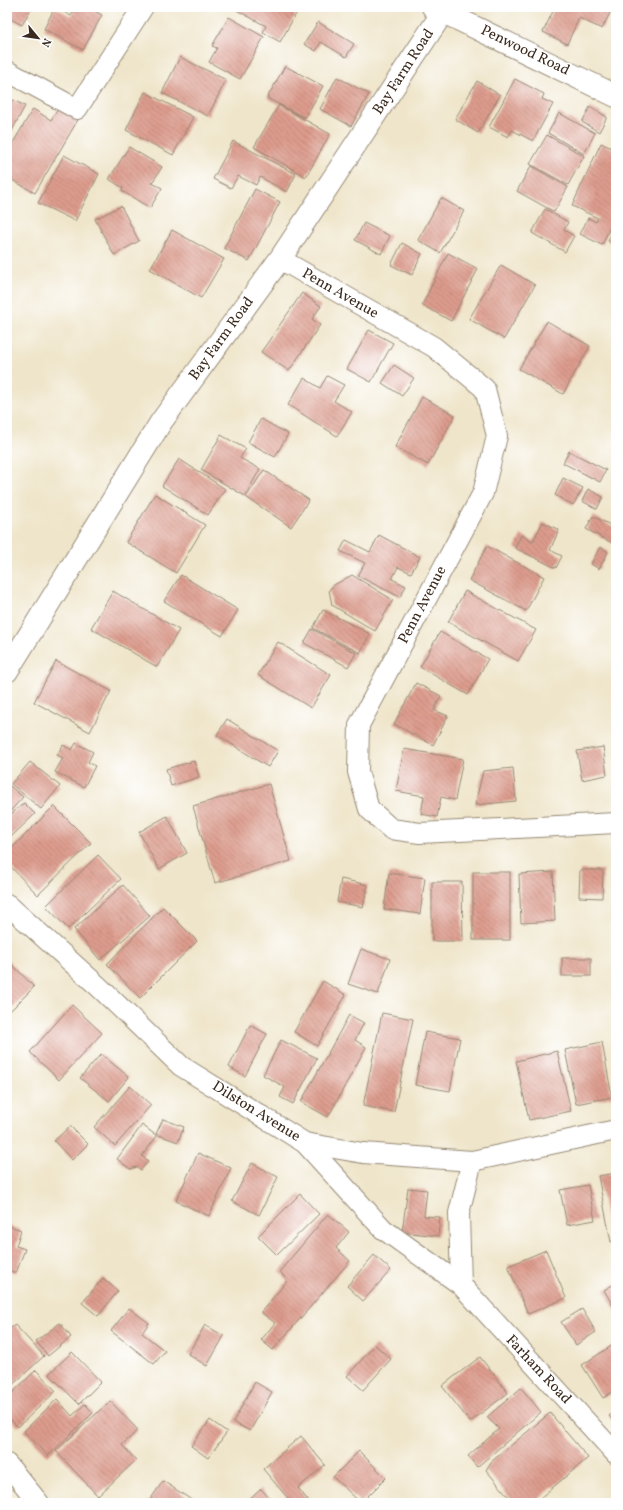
<svg xmlns="http://www.w3.org/2000/svg" width="623" height="1510" font-family="Vollkorn,serif">
	<style>
		.building { fill: url(#building-back-hatch) }
		.lines { fill: none; stroke-linecap: round; stroke-linejoin: round }
		.street-casing { stroke: #958874; stroke-width: 22 }
		.secondary-casing { stroke: #958874; stroke-width: 24 }
		.street { stroke: #fff; stroke-width: 20 }
		.secondary { stroke: #fff; stroke-width: 22 }
		.labels { text-anchor: middle; dominant-baseline: central; stroke-width: 3; stroke-linejoin: round; paint-order: stroke }
		.street-label { font-size: 15px; fill: #3b2a1e; stroke: #fff }
	</style>
	<defs>
		<pattern id="building-back-hatch" width="6" height="6" patternUnits="userSpaceOnUse"><rect width="6" height="6" fill="#dd9c8d"/><path d="M-1 5l2 2M0 0l6 6M5-1l2 2" fill="none" stroke="#b47f73"/></pattern>
	</defs>
	<rect width="100%" height="100%" fill="#fff"/>
	<filter id="ink" filterUnits="userSpaceOnUse"><feTurbulence type="fractalNoise" baseFrequency=".025" numOctaves="2"/><feDisplacementMap in="SourceGraphic" scale="8" xChannelSelector="R" yChannelSelector="G"/><feConvolveMatrix kernelMatrix="1 2 1 2 8 2 1 2 1" color-interpolation-filters="sRGB"/></filter>
	<filter id="wash" filterUnits="userSpaceOnUse"><feTurbulence type="fractalNoise" baseFrequency=".012" numOctaves="4" result="noise"/><feDisplacementMap in="SourceGraphic" scale="16" xChannelSelector="R" yChannelSelector="G"/><feGaussianBlur stdDeviation="0.9" result="paint"/><feColorMatrix in="noise" values="0 0 0 0 0 0 0 0 0 0 0 0 0 0 0 0 0 1.4 0 .05"/><feComposite in="paint" operator="in"/></filter>
	<g filter="url(#wash)">
		<rect width="100%" height="100%" fill="#efe5ca"/>
		<g id="blocks">
			<g class="building">
				<path d="M7,7h25l-10,18 -15,-8z"/>
				<path d="M55,7l16,9 5,-9h11l15,8 -19,35 -39,-21z"/>
				<path d="M231,7h69l-20,35 -17,-10 3,-6z"/>
				<path d="M555,7h58l-11,22 -23,-11 -12,26 -24,-12z"/>
				<path d="M229,17l35,20 -24,42 -31,-17 8,-14 -5,-2z"/>
				<path d="M318,22l36,22 -8,13 -25,-15 -5,9 -12,-7z"/>
				<path d="M180,57l46,23 -18,36 -46,-23z"/>
				<path d="M285,66l38,20 -18,32 -38,-20z"/>
				<path d="M337,77l32,17 -18,32 -31,-17z"/>
				<path d="M515,79l29,15 -2,5 11,5 -20,37 -21,-11 -4,7 -19,-10z"/>
				<path d="M477,81l23,14 -22,38 -23,-14z"/>
				<path d="M145,92l48,25 -20,38 -47,-25z"/>
				<path d="M7,97l18,9 -18,34z"/>
				<path d="M279,105l51,29 -24,43 -52,-30z"/>
				<path d="M59,107l20,11 -44,75 -28,-16v-24l26,-44 18,11z"/>
				<path d="M590,107l17,10 -8,15 -17,-10z"/>
				<path d="M559,113l36,20 -11,21 -36,-21z"/>
				<path d="M547,135l37,21 -16,29 -38,-21z"/>
				<path d="M233,141l63,33 -9,18 -27,-15 -4,8 -18,-9 -7,12 -18,-9z"/>
				<path d="M601,143l15,7v73l-1,3 -4,-1 -9,20 -22,-11 8,-16 8,4 2,-4 -26,-12z"/>
				<path d="M129,147l33,20 -10,16 10,5 -12,20 -28,-17 1,-3 -14,-9z"/>
				<path d="M64,155l35,19 -24,47 -37,-18z"/>
				<path d="M531,166l37,21 -14,25 -37,-21z"/>
				<path d="M255,189l25,13 -31,59 -25,-13z"/>
				<path d="M441,198l23,13 -24,42 -22,-13z"/>
				<path d="M121,206l18,35 -25,14 -19,-36z"/>
				<path d="M545,209l23,13 -4,8 10,6 -9,16 -33,-19z"/>
				<path d="M364,223l26,13 -9,18 -26,-14z"/>
				<path d="M616,225v21l-8,-5z"/>
				<path d="M172,230l52,29 -23,39 -51,-29z"/>
				<path d="M402,243l20,11 -10,21 -21,-10z"/>
				<path d="M448,253l30,16 -27,52 -29,-16z"/>
				<path d="M501,265l34,20 -31,54 -35,-20z"/>
				<path d="M302,293l19,13 -9,13 8,6 -31,46 -28,-19z"/>
				<path d="M547,321l43,25 -27,48 -44,-25z"/>
				<path d="M369,330l24,13 -22,39 -24,-13z"/>
				<path d="M394,365l20,13 -12,18 -20,-13z"/>
				<path d="M327,376l17,9 -10,16 18,11 -15,24 -49,-31 16,-27 16,10z"/>
				<path d="M422,397l33,18 -27,50 -33,-18z"/>
				<path d="M261,419l27,15 -13,23 -27,-15z"/>
				<path d="M221,435l25,14 -6,9 20,11 -15,27 -44,-26z"/>
				<path d="M569,451l37,19 -6,12 -37,-19z"/>
				<path d="M179,459l46,30 -17,26 -46,-29z"/>
				<path d="M264,470l45,30 -18,27 -45,-30z"/>
				<path d="M563,478l20,10 -10,17 -18,-10z"/>
				<path d="M588,489l15,8 -6,12 -15,-8z"/>
				<path d="M155,494l50,31 -29,48 -50,-31z"/>
				<path d="M593,516l23,12v17l-30,-16z"/>
				<path d="M543,522l16,8 -9,20 12,6 -6,12 -41,-20 6,-13 12,6z"/>
				<path d="M379,535l41,22 -9,16 -13,-6 -6,12 14,7 -6,11 -42,-21 7,-13 -25,-12 6,-11 24,12z"/>
				<path d="M487,546l57,31 -18,34 -57,-31z"/>
				<path d="M600,547l8,5 -9,17 -8,-5z"/>
				<path d="M181,575l57,35 -16,26 -58,-35z"/>
				<path d="M352,575l41,25 -18,31 -43,-26 -3,-15 5,-5z"/>
				<path d="M113,591l66,39 -22,37 -66,-39z"/>
				<path d="M465,591l71,39 -18,31 -70,-39z"/>
				<path d="M323,610l47,24 -10,19 -47,-25z"/>
				<path d="M312,629l44,24 -8,14 -44,-24z"/>
				<path d="M440,632l48,27 -20,36 -48,-28z"/>
				<path d="M278,642l53,33 -20,33 -53,-33z"/>
				<path d="M56,661l55,30 -21,41 -56,-30z"/>
				<path d="M416,683l25,13 -7,14 14,6 -15,29 -39,-21z"/>
				<path d="M227,719l51,32 -10,16 -51,-32z"/>
				<path d="M76,743l17,9 -5,10 7,4 -11,21 -29,-15 8,-14 -6,-3 6,-10 9,5z"/>
				<path d="M603,747l4,28 -25,5 -5,-29z"/>
				<path d="M404,749l59,10 -8,41 -14,-3 -4,20 -16,-3 3,-18 -28,-5z"/>
				<path d="M194,761l5,16 -28,9 -5,-17z"/>
				<path d="M30,762l30,24 -19,23 -30,-25z"/>
				<path d="M513,768l3,33 -41,4 8,-34z"/>
				<path d="M269,784l22,77 -76,22 -22,-77z"/>
				<path d="M10,786l13,11 -16,18v-26z"/>
				<path d="M24,803l11,11 -23,22 -5,-5v-13z"/>
				<path d="M54,806l37,37 -53,52 -31,-32v-10z"/>
				<path d="M167,816l20,37 -28,16 -20,-37z"/>
				<path d="M98,855l23,24 -53,50 -22,-23z"/>
				<path d="M580,870h23l-1,28 -23,-1z"/>
				<rect x="473" y="872" width="37" height="68"/>
				<path d="M553,872l2,49 -34,2 -2,-49z"/>
				<path d="M389,873l36,5 -5,36 -36,-5z"/>
				<path d="M341,879l27,6 -5,22 -26,-5z"/>
				<path d="M432,882h30l1,59h-31z"/>
				<path d="M123,885l27,31 -50,44 -26,-31z"/>
				<path d="M163,907l34,34 -57,57 -33,-34z"/>
				<path d="M361,949l29,10 -12,35 -30,-10z"/>
				<rect x="562" y="958" width="29" height="18"/>
				<path d="M7,959l27,28 -26,26 -1,-1z"/>
				<path d="M323,981l23,14 -29,51 -23,-14z"/>
				<path d="M72,1005l30,28 -43,47 -29,-28z"/>
				<path d="M382,1013l31,6 -19,93 -31,-6z"/>
				<path d="M349,1015l15,8 -9,17 11,7 -38,70 -27,-15z"/>
				<path d="M250,1025l17,9 -22,42 -16,-9z"/>
				<path d="M425,1032l35,6 -10,53 -35,-6z"/>
				<path d="M612,1036h4v26l-1,1z"/>
				<path d="M281,1040l36,18 -24,46 -13,-7 5,-10 -22,-12z"/>
				<path d="M602,1042l10,55 -36,7 -11,-54z"/>
				<path d="M557,1051l14,60 -42,9 -13,-59z"/>
				<path d="M101,1054l28,23 -20,24 -29,-23z"/>
				<path d="M130,1086l21,19 -36,41 -21,-19z"/>
				<path d="M163,1119l21,8 -6,15 -22,-8z"/>
				<path d="M142,1125l15,11 -15,20 6,5 -7,9 -4,-3 -7,2 -13,-10z"/>
				<path d="M70,1126l18,18 -16,16 -18,-19z"/>
				<path d="M198,1153l33,15 -22,48 -33,-15z"/>
				<path d="M252,1163l26,14 -19,38 -27,-14z"/>
				<path d="M616,1173v68l-5,1 -13,-66z"/>
				<path d="M588,1185l7,35 -28,5 -7,-35z"/>
				<path d="M408,1188l19,2 -3,26 16,1 -2,19 -36,-4z"/>
				<path d="M300,1194l19,20 -42,41 -19,-19z"/>
				<path d="M328,1214l21,18 -13,16 14,13 -77,89 -12,-10 14,-17 -14,-11 26,-31 -7,-10z"/>
				<path d="M7,1225l14,5 -5,16 9,3 -9,24 -9,-3z"/>
				<path d="M546,1250l20,48 -38,16 -20,-48z"/>
				<path d="M374,1255l17,15 -28,31 -16,-15z"/>
				<path d="M103,1278l15,13 -20,25 -16,-13z"/>
				<path d="M616,1283v28l-12,-21z"/>
				<path d="M129,1308l20,15 -7,10 23,18 -11,13 -43,-33z"/>
				<path d="M582,1309l14,23 -20,13 -15,-23z"/>
				<path d="M60,1323l11,14 -23,19 -12,-15z"/>
				<path d="M15,1325l29,31 -37,34v-59z"/>
				<path d="M205,1325l19,11 -17,30 -19,-12z"/>
				<path d="M616,1343v47l-13,8 -21,-33z"/>
				<path d="M375,1345l16,14 -28,31 -16,-14z"/>
				<path d="M72,1352l29,30 -22,22 -30,-30z"/>
				<path d="M480,1357l28,36 -38,29 -28,-36z"/>
				<path d="M36,1370l20,21 -38,36 -11,-11v-18z"/>
				<path d="M255,1382l17,10 -22,39 -17,-9z"/>
				<path d="M521,1388l20,24 -64,55 -9,-11 31,-27 -12,-12z"/>
				<path d="M57,1399l15,17 13,-12 8,9 -45,43 -24,-25z"/>
				<path d="M110,1401l28,29 -16,15 14,15 -38,36 -42,-45z"/>
				<path d="M616,1410v14l-7,-8z"/>
				<path d="M550,1413l38,45 -54,45h-20l-28,-33 5,-8z"/>
				<path d="M210,1420l17,12 -19,26 -17,-12z"/>
				<path d="M301,1436l24,29 -27,23 12,15h-18l-29,-34z"/>
				<path d="M359,1451l27,27 -25,25 -28,-26z"/>
				<path d="M163,1481l33,22h-48z"/>
				<path d="M261,1489l13,14h-28z"/>
			</g>
		</g>
	</g>
	<g filter="url(#ink)">
		<use href="#blocks" fill-opacity="0" stroke="#958874" stroke-width="1"/>
		<g class="lines">
			<defs>
				<g id="street">
					<path d="M7,71l70,38 66,-102"/>
					<path d="M280,259l154,88 51,42 12,47 -14,57 -124,232 -1,47 11,37 22,20 29,4 196,-10"/>
					<path d="M7,904l92,83 82,79 124,77 58,10 109,8 144,-31"/>
					<path d="M305,1143l78,86 78,56 155,169"/>
					<path d="M461,1285l-2,-72 13,-52"/>
					<path d="M7,1464l32,39"/>
				</g>
				<g id="secondary">
					<path d="M433,7l183,89"/>
					<path d="M7,671l154,-249 119,-163 163,-247"/>
				</g>
			</defs>
			<use href="#street" class="street-casing"/>
			<use href="#secondary" class="secondary-casing"/>
			<use href="#street" class="street"/>
			<use href="#secondary" class="secondary"/>
		</g>
	</g>
	<g class="labels">
		<g class="street-label">
			<text transform="translate(525 51) rotate(26)">Penwood Road</text>
			<text transform="translate(404 72) rotate(-57)">Bay Farm Road</text>
			<text transform="translate(340 294) rotate(30)">Penn Avenue</text>
			<text transform="translate(222 339) rotate(-54)">Bay Farm Road</text>
			<text transform="translate(423 605) rotate(-62)">Penn Avenue</text>
			<text transform="translate(256 1112) rotate(32)">Dilston Avenue</text>
			<text transform="translate(538 1370) rotate(47)">Farham Road</text>
		</g>
	</g>
	<rect width="623" height="1510" fill="none" stroke="#fff" stroke-width="24"/>
	<g transform="translate(38 38) rotate(119)" stroke="#ffffff" stroke-width="3" paint-order="stroke">
	<path d="M0-3L7 15L0 10L-7 15Z" fill="#3b2a1e"/>
	<text y="-6" font-size="11" font-weight="bold" text-anchor="middle" fill="#3b2a1e">N</text>
	</g>
</svg>
